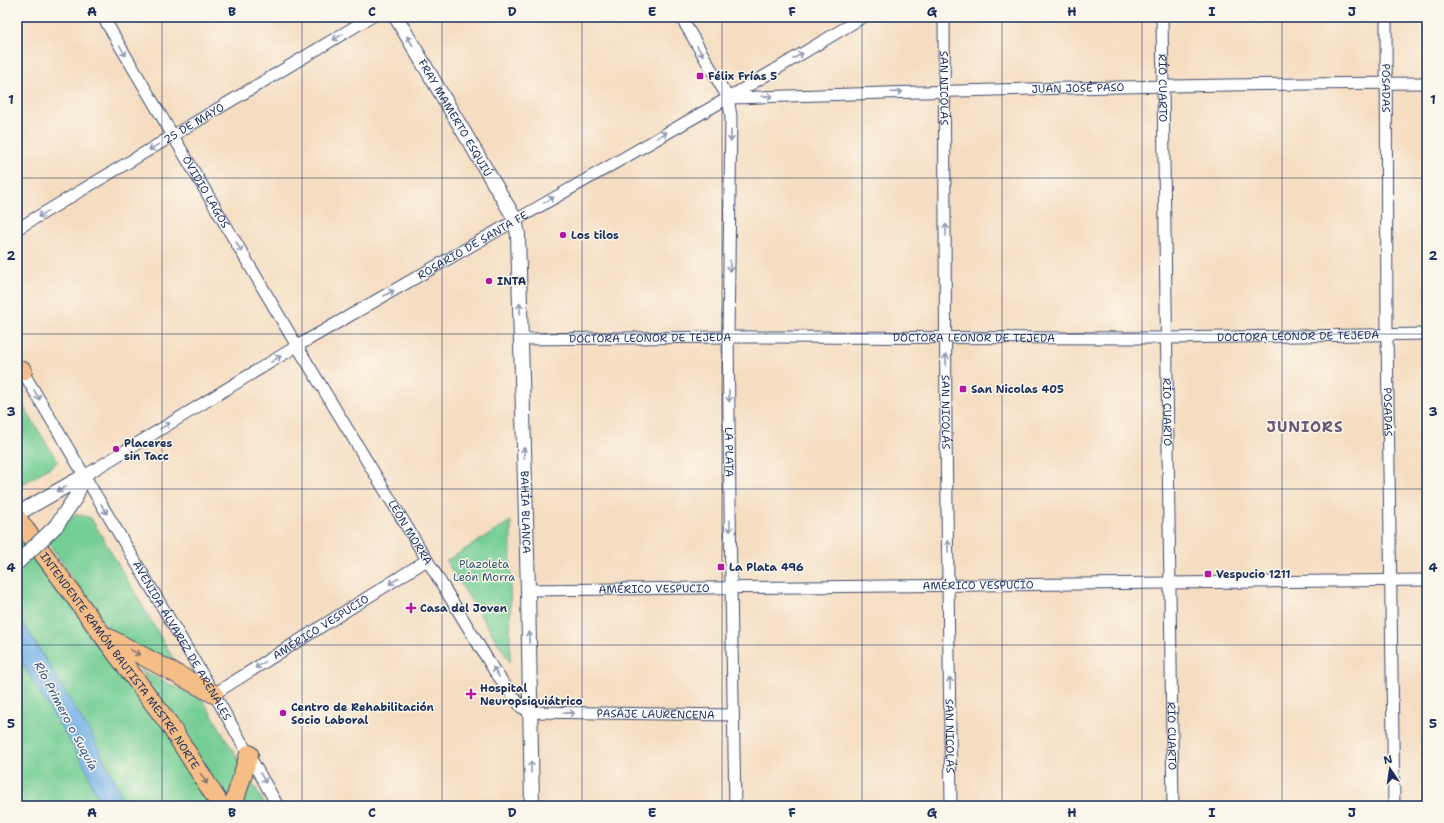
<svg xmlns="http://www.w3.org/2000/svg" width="1444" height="823" font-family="'Shantell Sans',sans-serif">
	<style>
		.green { fill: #75ce94; stroke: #487e79 }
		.water { fill: #74b2e7; stroke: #4870a2 }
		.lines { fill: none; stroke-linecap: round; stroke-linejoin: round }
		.minor-casing { stroke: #3c496d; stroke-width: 13 }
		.tertiary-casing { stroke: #3c496d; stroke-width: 16 }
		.primary-casing { stroke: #3c496d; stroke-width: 20 }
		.minor { stroke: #fff; stroke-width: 11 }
		.tertiary { stroke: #fff; stroke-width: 14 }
		.primary { stroke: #f6be87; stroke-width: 18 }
		.tertiary-bridge-casing { stroke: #3c496d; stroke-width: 16; stroke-linecap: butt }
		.tertiary-bridge { stroke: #fff; stroke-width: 14 }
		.oneway { stroke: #8d97ae }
		.oneway2 { stroke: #7e6f70 }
		.grid { fill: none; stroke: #1b2f5e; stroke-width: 1; stroke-opacity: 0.55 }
		.poi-dot { fill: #b5179e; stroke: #fbf7ec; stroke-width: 1.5 }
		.labels { text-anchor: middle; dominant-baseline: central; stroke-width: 3; stroke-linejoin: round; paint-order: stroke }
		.poi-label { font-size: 11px; font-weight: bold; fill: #1b2f5e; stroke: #fbf7ec; text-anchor: start }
		.street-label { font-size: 11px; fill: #1b2f5e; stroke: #fbf7ec }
		.park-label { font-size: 11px; fill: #32576c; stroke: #fbf7ec }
		.water-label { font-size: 12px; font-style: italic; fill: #365687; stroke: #fbf7ec }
		.district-label { font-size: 15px; font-weight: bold; letter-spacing: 1px; fill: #685a76; stroke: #fbf7ec }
		.neatline { fill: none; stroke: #1b2f5e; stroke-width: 1.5 }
		.grid-label { font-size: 13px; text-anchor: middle; font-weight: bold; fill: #1b2f5e }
	</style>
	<rect width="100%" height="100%" fill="#fbf7ec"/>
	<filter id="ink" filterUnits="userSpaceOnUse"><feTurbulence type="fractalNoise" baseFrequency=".025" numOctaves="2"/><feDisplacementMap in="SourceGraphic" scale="8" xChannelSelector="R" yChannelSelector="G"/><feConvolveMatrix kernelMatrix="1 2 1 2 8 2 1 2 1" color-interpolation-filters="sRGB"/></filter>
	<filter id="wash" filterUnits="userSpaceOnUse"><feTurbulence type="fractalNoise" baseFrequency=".012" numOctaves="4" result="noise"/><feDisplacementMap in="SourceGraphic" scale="16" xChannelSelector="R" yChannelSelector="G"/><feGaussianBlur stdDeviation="0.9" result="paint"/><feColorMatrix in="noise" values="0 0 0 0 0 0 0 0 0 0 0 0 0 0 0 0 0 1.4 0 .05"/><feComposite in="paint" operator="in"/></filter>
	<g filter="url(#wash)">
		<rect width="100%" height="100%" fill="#f5ddc1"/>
		<g class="green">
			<path d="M17,396l41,66 -41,26z"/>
			<path d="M75,514l16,4 86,147 -60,-23 -70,-101z"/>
			<path d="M17,518l204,288h-95l-12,-27 -74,-129 -23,-36z"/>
			<path d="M511,521l-1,141 -64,-101z"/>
			<path d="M17,653l26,45 17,27 23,38 6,11 1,7 12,25h-85z"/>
			<path d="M140,670l63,30 63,106h-34z"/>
		</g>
		<path class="water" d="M17,614l74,120 23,45 12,27h-24l-12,-25 -1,-7 -6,-11 -23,-38 -17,-27 -26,-45z"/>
	</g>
	<g filter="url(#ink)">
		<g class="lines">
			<defs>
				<g id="minor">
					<path id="s1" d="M103,17l194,329 197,324 27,37 9,5 203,3"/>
					<path id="s2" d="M681,17l47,81 3,18 -3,221 3,250 4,219"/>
					<path id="s3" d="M944,17l2,416 5,373"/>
					<path id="s4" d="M1162,17l11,789"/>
					<path id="s5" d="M1386,17l1,318 7,471"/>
					<path id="s6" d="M729,98c232,-8 465,-14 698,-15"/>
					<path id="s7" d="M17,229l354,-212"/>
					<path id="s8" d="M521,339l207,-2 438,1 261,-4"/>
					<path id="s9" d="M20,367l194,327 64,112"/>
					<path id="s10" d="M84,476l213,-130 431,-248 135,-81"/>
					<path id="s11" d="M528,590l899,-10"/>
					<path id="s12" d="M214,694l213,-134"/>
				</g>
				<g id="tertiary">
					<path id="s13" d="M396,17l119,202 3,16 10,355 4,216"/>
					<path d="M17,514l67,-38"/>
					<path d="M56,526l19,-28 9,-22"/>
				</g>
				<g id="primary">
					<path d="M17,370l6,1"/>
					<path id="s14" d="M17,518l84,115 68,91 52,82"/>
					<path d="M105,636l109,58"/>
					<path d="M233,806l16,-52"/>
				</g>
			</defs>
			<use href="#minor" class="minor-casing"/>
			<use href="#tertiary" class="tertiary-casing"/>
			<use href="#primary" class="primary-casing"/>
			<use href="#minor" class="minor"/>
			<use href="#tertiary" class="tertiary"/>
			<use href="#primary" class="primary"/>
			<defs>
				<path id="tertiary-bridge" d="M17,563l39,-37"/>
			</defs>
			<use href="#tertiary-bridge" class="tertiary-bridge-casing"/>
			<use href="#tertiary-bridge" class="tertiary-bridge"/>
		</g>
		<defs><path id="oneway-shaft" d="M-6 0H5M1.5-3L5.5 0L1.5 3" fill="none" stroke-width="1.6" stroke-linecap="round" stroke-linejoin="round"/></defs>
		<g class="oneway">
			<use href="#oneway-shaft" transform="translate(338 37) rotate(149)"/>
			<use href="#oneway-shaft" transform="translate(410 41) rotate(-121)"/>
			<use href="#oneway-shaft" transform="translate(123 51) rotate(60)"/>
			<use href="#oneway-shaft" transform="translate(700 51) rotate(60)"/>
			<use href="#oneway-shaft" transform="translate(798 56) rotate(-31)"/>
			<use href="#oneway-shaft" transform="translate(897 92) rotate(-2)"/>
			<use href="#oneway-shaft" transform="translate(767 96) rotate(-2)"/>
			<use href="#oneway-shaft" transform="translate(662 135) rotate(-30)"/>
			<use href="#oneway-shaft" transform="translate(731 136) rotate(91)"/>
			<use href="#oneway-shaft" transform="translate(154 147) rotate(149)"/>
			<use href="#oneway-shaft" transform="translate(549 200) rotate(-30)"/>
			<use href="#oneway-shaft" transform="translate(43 214) rotate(149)"/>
			<use href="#oneway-shaft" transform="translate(946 230) rotate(-90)"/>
			<use href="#oneway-shaft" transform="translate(239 247) rotate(59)"/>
			<use href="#oneway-shaft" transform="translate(730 266) rotate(91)"/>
			<use href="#oneway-shaft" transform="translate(389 293) rotate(-30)"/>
			<use href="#oneway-shaft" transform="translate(520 309) rotate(-92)"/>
			<use href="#oneway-shaft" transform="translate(276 359) rotate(-31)"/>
			<use href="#oneway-shaft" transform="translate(946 360) rotate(-90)"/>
			<use href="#oneway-shaft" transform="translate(37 395) rotate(60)"/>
			<use href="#oneway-shaft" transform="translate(729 396) rotate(89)"/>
			<use href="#oneway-shaft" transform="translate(165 426) rotate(-31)"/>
			<use href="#oneway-shaft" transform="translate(524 453) rotate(-92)"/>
			<use href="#oneway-shaft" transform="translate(62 489) rotate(150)"/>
			<use href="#oneway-shaft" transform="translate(104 509) rotate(59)"/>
			<use href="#oneway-shaft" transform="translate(730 526) rotate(89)"/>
			<use href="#oneway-shaft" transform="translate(948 546) rotate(-91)"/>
			<use href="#oneway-shaft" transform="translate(394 581) rotate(148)"/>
			<use href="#oneway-shaft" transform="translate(529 637) rotate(-91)"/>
			<use href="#oneway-shaft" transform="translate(260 665) rotate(148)"/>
			<use href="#oneway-shaft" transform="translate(496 672) rotate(-123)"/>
			<use href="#oneway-shaft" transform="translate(950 683) rotate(-91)"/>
			<use href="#oneway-shaft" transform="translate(569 713) rotate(1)"/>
			<use href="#oneway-shaft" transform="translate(531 767) rotate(-91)"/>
			<use href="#oneway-shaft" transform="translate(263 778) rotate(60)"/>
		</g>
		<g class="oneway2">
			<use href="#oneway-shaft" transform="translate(135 652) rotate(28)"/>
			<use href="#oneway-shaft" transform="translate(204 779) rotate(58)"/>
		</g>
	</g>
	<path class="grid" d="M162,17v789M302,17v789M442,17v789M582,17v789M722,17v789M862,17v789M1002,17v789M1142,17v789M1282,17v789M17,178h1410M17,334h1410M17,489h1410M17,645h1410"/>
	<g class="poi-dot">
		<rect x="696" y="72" width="8" height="8" rx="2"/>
		<circle cx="563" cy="235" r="4"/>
		<circle cx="489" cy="281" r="4"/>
		<rect x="959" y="385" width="8" height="8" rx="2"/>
		<circle cx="116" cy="449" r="4"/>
		<rect x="717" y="563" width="8" height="8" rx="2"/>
		<rect x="1204" y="570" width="8" height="8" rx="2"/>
		<path d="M409 602h4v4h4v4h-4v4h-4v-4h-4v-4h4z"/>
		<path d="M469 688h4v4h4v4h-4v4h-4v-4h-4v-4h4z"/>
		<circle cx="283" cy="713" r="4"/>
	</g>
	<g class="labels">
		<g class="poi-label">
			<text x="708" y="76">Félix Frías 5</text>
			<text x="571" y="235">Los tilos</text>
			<text x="497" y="281">INTA</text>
			<text x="971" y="389">San Nicolas 405</text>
			<text x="124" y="443">Placeres<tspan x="124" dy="13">sin Tacc</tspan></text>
			<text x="729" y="567">La Plata 496</text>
			<text x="1216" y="574">Vespucio 1211</text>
			<text x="420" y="608">Casa del Joven</text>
			<text x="480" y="688">Hospital<tspan x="480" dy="13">Neuropsiquiátrico</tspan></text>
			<text x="291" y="707">Centro de Rehabilitación<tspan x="291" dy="13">Socio Laboral</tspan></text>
		</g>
		<g class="street-label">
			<text stroke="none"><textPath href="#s3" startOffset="71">SAN NICOLÁS</textPath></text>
			<text stroke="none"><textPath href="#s6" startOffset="349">JUAN JOSÉ PASO</textPath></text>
			<text stroke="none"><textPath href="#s4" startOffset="71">RÍO CUARTO</textPath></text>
			<text stroke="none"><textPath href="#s5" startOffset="71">POSADAS</textPath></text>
			<text stroke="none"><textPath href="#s13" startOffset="117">FRAY MAMERTO ESQUIÚ</textPath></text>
			<text stroke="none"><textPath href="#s7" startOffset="206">25 DE MAYO</textPath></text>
			<text stroke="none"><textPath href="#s1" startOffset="203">OVIDIO LAGOS</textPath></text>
			<text stroke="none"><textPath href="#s10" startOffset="452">ROSARIO DE SANTA FE</textPath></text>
			<text stroke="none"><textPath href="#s8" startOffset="777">DOCTORA LEONOR DE TEJEDA</textPath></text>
			<text stroke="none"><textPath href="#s8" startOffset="129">DOCTORA LEONOR DE TEJEDA</textPath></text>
			<text stroke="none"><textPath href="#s8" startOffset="453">DOCTORA LEONOR DE TEJEDA</textPath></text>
			<text stroke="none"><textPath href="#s4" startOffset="395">RÍO CUARTO</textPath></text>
			<text stroke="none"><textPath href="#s3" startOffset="395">SAN NICOLÁS</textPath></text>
			<text stroke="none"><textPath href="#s5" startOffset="395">POSADAS</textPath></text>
			<text stroke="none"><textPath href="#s2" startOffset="448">LA PLATA</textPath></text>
			<text stroke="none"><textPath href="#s13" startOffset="528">BAHÍA BLANCA</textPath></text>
			<text stroke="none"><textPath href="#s1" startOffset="600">LEÓN MORRA</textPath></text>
			<text stroke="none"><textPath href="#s11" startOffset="450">AMÉRICO VESPUCIO</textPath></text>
			<text stroke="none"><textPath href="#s11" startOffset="126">AMÉRICO VESPUCIO</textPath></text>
			<text stroke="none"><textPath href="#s12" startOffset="126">AMÉRICO VESPUCIO</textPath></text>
			<text stroke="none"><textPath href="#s9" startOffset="318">AVENIDA ÁLVAREZ DE ARENALES</textPath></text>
			<text stroke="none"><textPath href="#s14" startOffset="176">INTENDENTE RAMÓN BAUTISTA MESTRE NORTE</textPath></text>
			<text stroke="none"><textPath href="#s1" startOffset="943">PASAJE LAURENCENA</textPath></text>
			<text stroke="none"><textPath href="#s3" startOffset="719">SAN NICOLÁS</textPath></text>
			<text stroke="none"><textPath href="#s4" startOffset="719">RÍO CUARTO</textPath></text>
		</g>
		<g class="park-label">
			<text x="484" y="564">Plazoleta<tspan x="484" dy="13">León Morra</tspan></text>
		</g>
		<g class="water-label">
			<text transform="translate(66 716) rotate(62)">Río Primero o Suquía</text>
		</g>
		<g class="district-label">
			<text x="1305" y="427">JUNIORS</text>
		</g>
	</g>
	<rect width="1444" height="823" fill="none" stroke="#fbf7ec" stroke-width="44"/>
	<g transform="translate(1390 769) rotate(347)" stroke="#fbf7ec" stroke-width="3" paint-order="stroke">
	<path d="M0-3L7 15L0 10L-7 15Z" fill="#1b2f5e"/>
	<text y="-6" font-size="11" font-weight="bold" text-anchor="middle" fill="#1b2f5e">N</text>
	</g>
	<rect x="22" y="22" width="1400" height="779" class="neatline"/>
	<g class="grid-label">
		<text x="92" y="16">A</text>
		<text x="232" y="16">B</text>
		<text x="372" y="16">C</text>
		<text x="512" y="16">D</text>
		<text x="652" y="16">E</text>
		<text x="792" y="16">F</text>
		<text x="932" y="16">G</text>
		<text x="1072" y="16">H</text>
		<text x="1212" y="16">I</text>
		<text x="1352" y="16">J</text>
		<text x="11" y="104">1</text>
		<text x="1433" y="104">1</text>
		<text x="11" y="260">2</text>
		<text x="1433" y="260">2</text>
		<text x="11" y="416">3</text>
		<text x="1433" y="416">3</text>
		<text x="11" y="572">4</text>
		<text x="1433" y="572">4</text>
		<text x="11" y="728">5</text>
		<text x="1433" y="728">5</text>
		<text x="92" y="817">A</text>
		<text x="232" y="817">B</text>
		<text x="372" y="817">C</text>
		<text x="512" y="817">D</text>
		<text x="652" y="817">E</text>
		<text x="792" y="817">F</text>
		<text x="932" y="817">G</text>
		<text x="1072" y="817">H</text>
		<text x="1212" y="817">I</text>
		<text x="1352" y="817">J</text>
	</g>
</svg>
